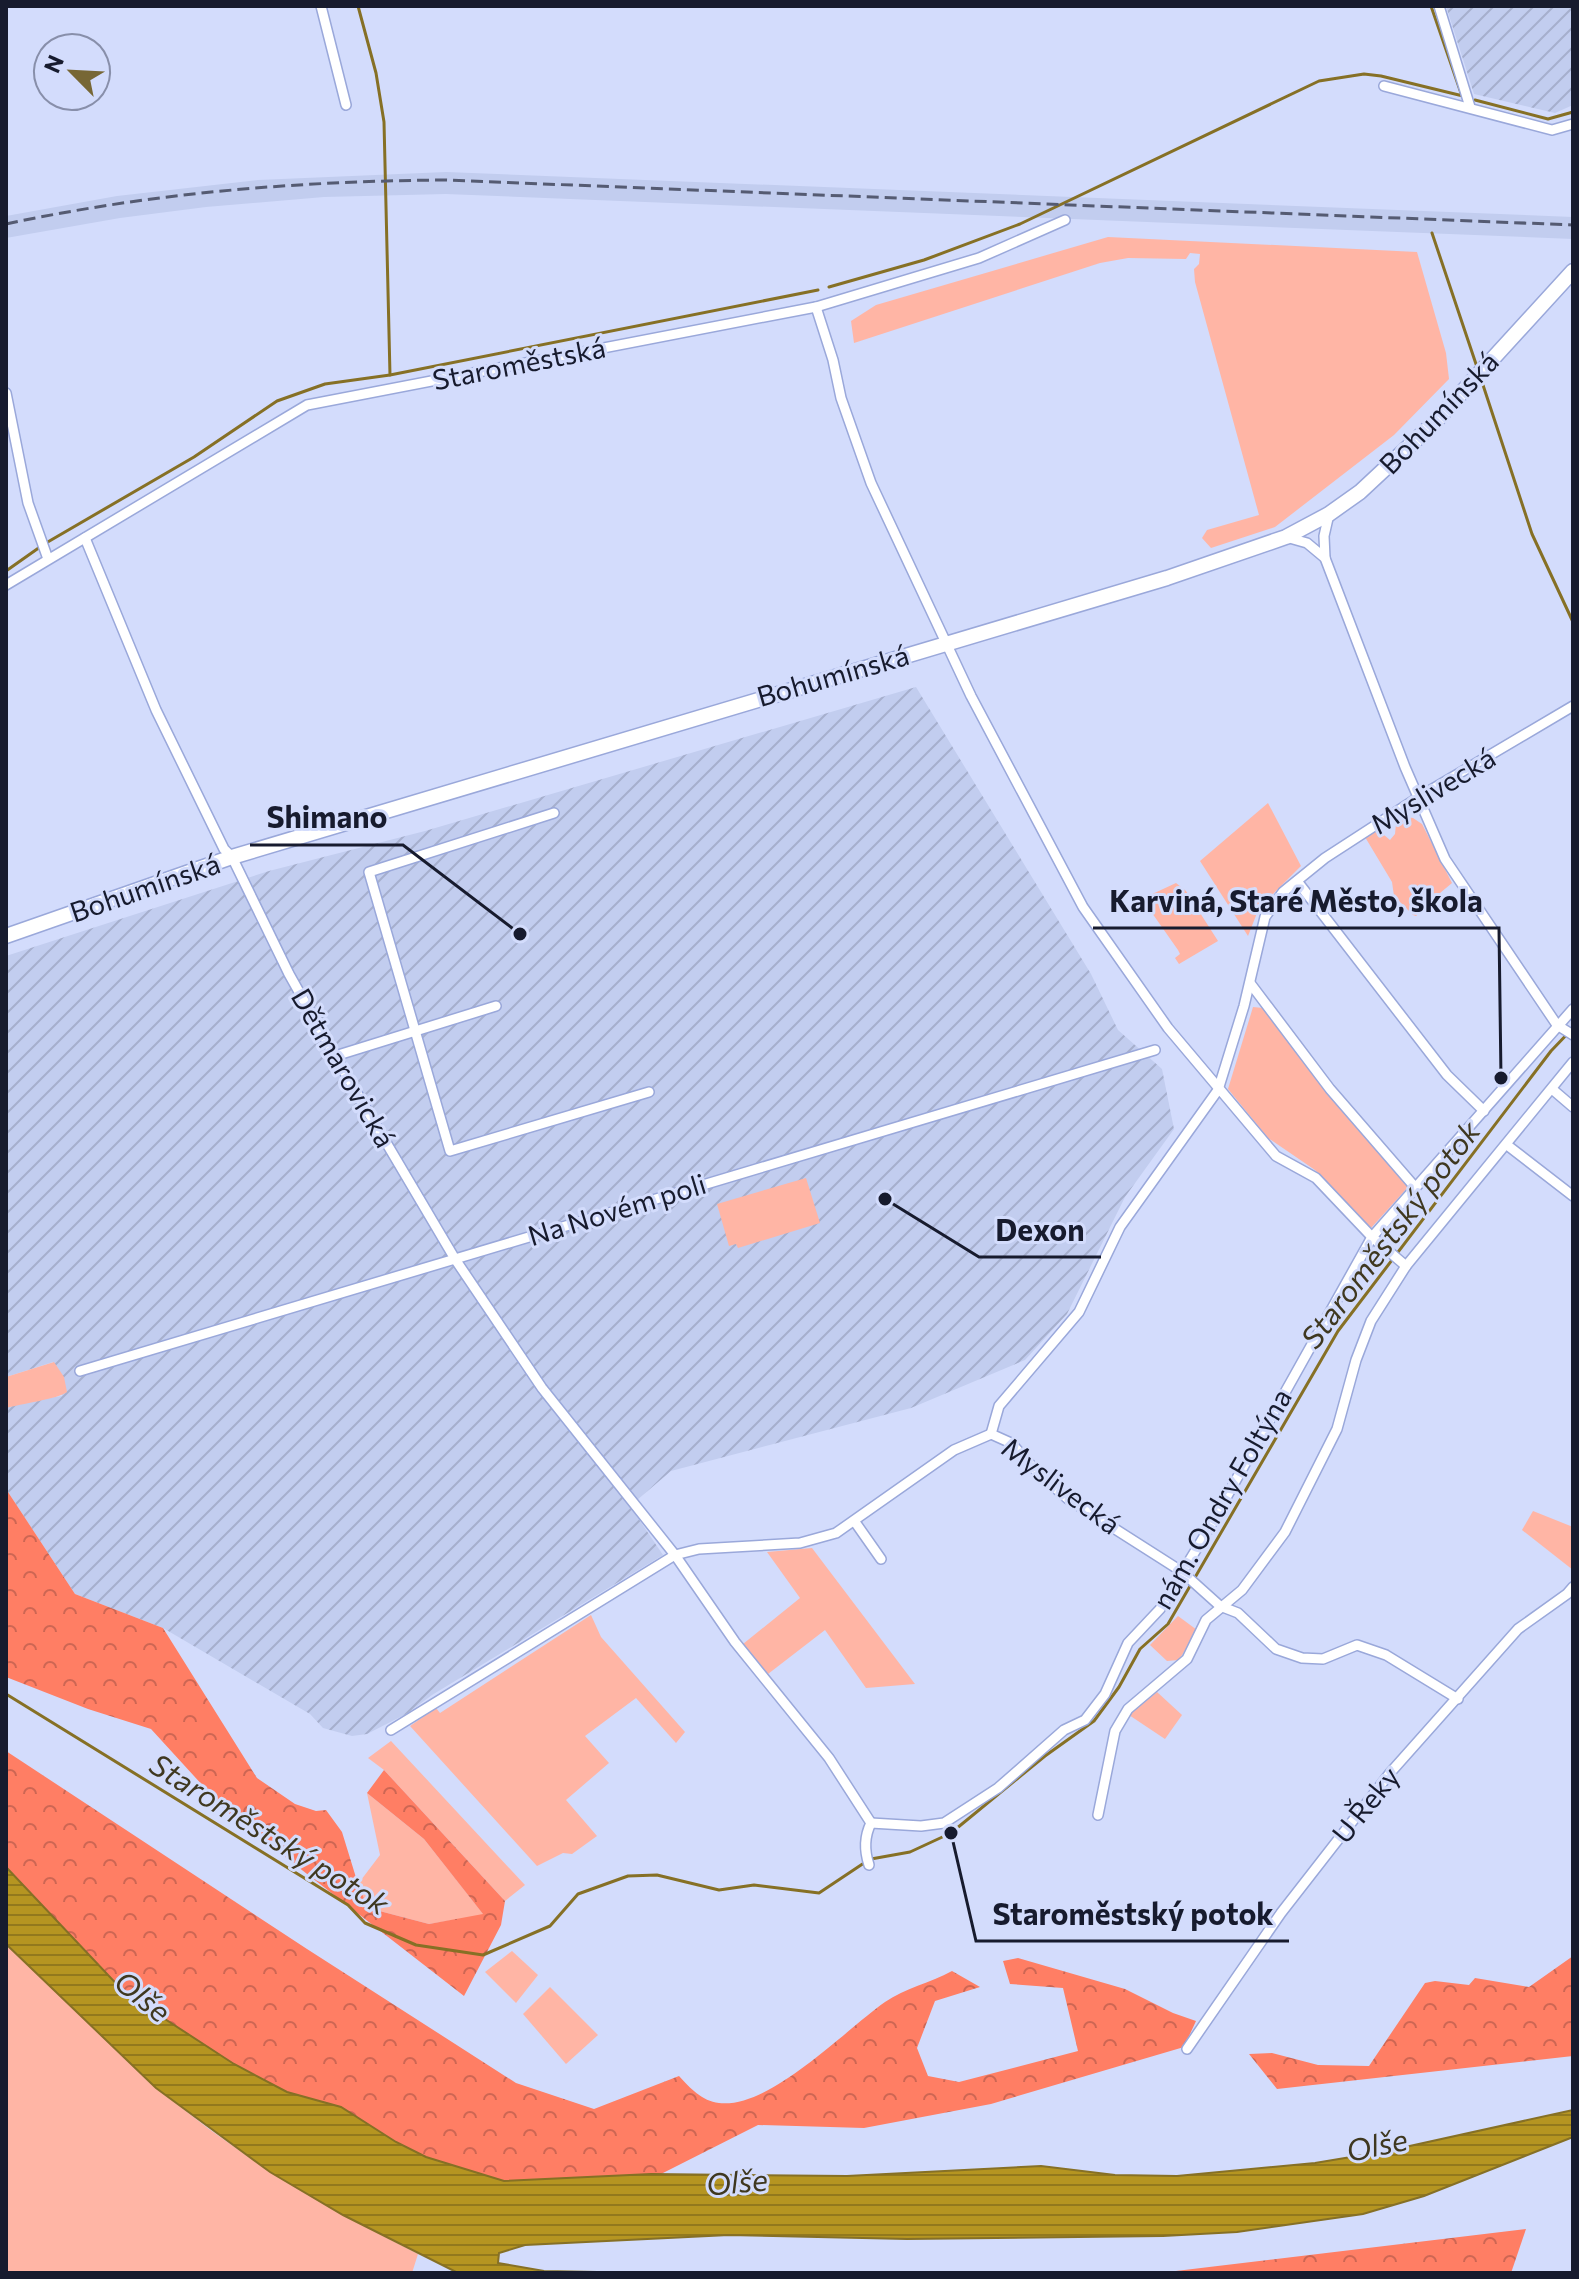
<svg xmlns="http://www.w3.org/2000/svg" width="1579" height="2279" font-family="Commissioner,sans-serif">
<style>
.built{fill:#c2cdef}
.industrial{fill:url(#industrial-furrows)}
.green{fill:#ffb5a5}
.forest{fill:url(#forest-crowns)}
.water{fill:url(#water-rules);stroke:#867025;stroke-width:2}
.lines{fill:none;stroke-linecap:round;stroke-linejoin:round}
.stream{stroke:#867025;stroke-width:3}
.minor-casing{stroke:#9aa8da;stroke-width:12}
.primary-casing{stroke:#9aa8da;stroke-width:17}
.minor{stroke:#fff;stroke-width:9}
.primary{stroke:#fff;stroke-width:14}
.rail{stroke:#555b72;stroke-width:3;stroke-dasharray:12 6;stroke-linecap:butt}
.labels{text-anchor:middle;stroke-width:6;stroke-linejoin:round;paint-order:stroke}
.street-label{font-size:28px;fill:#171b2e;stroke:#d3dcfc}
.water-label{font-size:30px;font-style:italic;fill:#3f3820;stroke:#d3dcfc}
.leader{fill:none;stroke:#171b2e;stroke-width:3}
.callout-dot{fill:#171b2e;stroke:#d3dcfc;stroke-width:3}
.callout-label{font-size:30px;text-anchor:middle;font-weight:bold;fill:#171b2e;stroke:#d3dcfc;stroke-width:6;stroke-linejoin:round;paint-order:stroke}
</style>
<defs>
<pattern id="industrial-furrows" width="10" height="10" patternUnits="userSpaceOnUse" patternTransform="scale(2)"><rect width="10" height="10" fill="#c2cdef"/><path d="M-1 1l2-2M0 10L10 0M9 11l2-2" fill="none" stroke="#a6afcd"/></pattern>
<pattern id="forest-crowns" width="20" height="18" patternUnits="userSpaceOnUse" patternTransform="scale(2)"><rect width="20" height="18" fill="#ff7e64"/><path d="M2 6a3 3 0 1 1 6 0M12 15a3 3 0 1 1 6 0" fill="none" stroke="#cd6653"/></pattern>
<pattern id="water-rules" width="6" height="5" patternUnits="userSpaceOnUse" patternTransform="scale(2)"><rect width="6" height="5" fill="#b59521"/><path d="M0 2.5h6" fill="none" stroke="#92791d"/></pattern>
</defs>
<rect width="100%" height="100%" fill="#d3dcfc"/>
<path class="built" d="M 446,172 L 1573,217 L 1573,239 L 446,194 L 324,197 L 206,207 L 120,218 L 6,238 L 6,216 L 117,196 L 258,180 Z"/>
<g class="industrial">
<path d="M 1446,6 L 1573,6 L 1573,105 L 1555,113 L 1474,94 Z"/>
<path d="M 916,687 L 1091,974 L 1118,1030 L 1162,1069 L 1174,1129 L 1125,1197 L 1067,1314 L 1025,1360 L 911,1408 L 671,1471 L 630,1506 L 663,1555 L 432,1695 L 408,1713 L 367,1734 L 352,1736 L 323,1728 L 310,1714 L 163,1628 L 75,1594 L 6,1489 L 6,1408 L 28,1401 L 62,1396 L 53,1362 L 6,1377 L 6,956 L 269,871 L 425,831 Z"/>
</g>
<g class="green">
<path d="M 1108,237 L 1417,252 L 1446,353 L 1449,379 L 1394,435 L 1275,527 L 1211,548 L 1202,538 L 1207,530 L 1259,515 L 1195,282 L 1194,269 L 1199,264 L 1200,254 L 1190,253 L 1186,259 L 1128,258 L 1100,263 L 854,343 L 851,321 L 876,305 Z"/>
<path d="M 1268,803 L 1301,866 L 1259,908 L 1248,936 L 1200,861 Z"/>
<path d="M 1405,817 L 1413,818 L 1422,824 L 1452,883 L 1440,893 L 1439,899 L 1430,903 L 1416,916 L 1413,915 L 1394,896 L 1392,882 L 1365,837 L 1378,830 L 1390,840 L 1395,834 L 1396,824 Z"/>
<path d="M 1176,883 L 1186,891 L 1218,941 L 1179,964 L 1175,958 L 1180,954 L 1178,950 L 1145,903 L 1148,896 Z"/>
<path d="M 1253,1007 L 1263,1008 L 1345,1114 L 1409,1186 L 1371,1228 L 1315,1170 L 1268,1138 L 1228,1089 Z"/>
<path d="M 806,1178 L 820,1223 L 738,1248 L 736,1244 L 729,1246 L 717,1204 Z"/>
<path d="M 54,1362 L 64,1377 L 67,1392 C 58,1399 20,1404 6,1408 L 6,1377 Z"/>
<path d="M 1533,1511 L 1573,1527 L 1573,1570 L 1522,1530 Z"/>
<path d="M 812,1548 L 915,1684 L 866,1688 L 825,1630 L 768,1674 L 743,1644 L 800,1598 L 767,1552 Z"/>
<path d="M 591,1615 L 601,1637 L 685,1732 L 676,1743 L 636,1698 L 585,1736 L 609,1763 L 566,1800 L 597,1836 L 572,1854 L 563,1853 L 537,1866 L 410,1726 L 436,1708 L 440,1713 Z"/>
<path d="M 1178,1616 L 1197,1630 L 1179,1660 L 1167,1661 L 1150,1645 Z"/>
<path d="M 1157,1692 L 1182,1715 L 1165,1739 L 1129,1715 Z"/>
<path d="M 391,1741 L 525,1885 L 505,1901 L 384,1770 L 368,1758 Z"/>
<path d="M 367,1793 L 424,1839 L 484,1915 L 429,1924 L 368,1908 L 358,1884 L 380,1855 Z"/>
<path d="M 6,1944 L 156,2088 L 209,2129 L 270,2172 L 343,2215 L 418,2254 L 412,2273 L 6,2273 Z"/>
<path d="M 512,1951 L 538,1975 L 516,2003 L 485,1972 Z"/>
<path d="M 550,1987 L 598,2035 L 566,2064 L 523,2014 Z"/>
</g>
<g class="forest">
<path d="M 6,1489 L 75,1594 L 163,1628 L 257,1778 L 295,1804 L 316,1811 L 326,1810 L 342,1832 L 358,1884 L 368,1908 L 429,1924 L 483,1914 L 424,1839 L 367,1793 L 384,1770 L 505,1901 L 501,1925 L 464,1996 L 226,1811 L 151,1729 L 88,1709 L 6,1677 Z"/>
<path d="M 6,1751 L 307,1949 L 516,2083 L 594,2109 L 679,2076 C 690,2088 702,2101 719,2103 C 770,2109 845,2030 885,2002 C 905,1988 930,1983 952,1971 L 980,1987 L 935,2001 L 917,2048 L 928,2076 L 959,2082 L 1078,2051 L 1063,1988 L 1010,1984 L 1003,1961 L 1018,1958 L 1125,1989 L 1173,2013 L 1196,2021 L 1184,2047 L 991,2104 L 864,2128 L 758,2125 L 661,2174 L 504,2181 L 426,2157 L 396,2142 L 341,2107 L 287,2092 L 234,2064 L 125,1993 L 6,1867 Z"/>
<path d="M 1573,1956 L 1573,2056 L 1277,2089 L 1249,2054 L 1272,2053 L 1318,2065 L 1369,2066 L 1425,1983 L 1435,1981 L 1469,1985 L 1475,1978 L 1529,1987 Z"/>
<path d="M 1526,2229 L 1511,2273 L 1159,2273 Z"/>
</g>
<path class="water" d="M 6,1867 L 125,1993 L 234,2064 L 287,2092 L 341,2107 L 396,2142 L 426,2157 L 504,2181 L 651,2174 L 847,2176 L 1041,2166 L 1115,2175 L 1177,2176 L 1315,2163 L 1387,2151 L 1573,2110 L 1573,2137 L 1424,2196 L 1363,2214 L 1237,2232 L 1163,2236 L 907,2239 L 729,2235 L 525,2245 L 499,2253 L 498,2263 L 544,2271 L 597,2272 L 458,2273 L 343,2215 L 270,2172 L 156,2088 L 6,1944 Z"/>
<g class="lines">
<g class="stream">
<path d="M 358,6 L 376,73 L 384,122 L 390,375"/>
<path d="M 1431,6 L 1462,96"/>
<path d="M 1475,100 L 1548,119 L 1573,112"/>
<path d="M 1432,233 L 1477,367"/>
<path d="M 829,287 L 924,260 L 1020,224 L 1319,81 L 1364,74 L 1381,76 L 1463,96"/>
<path d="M 1483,385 L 1532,534 L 1573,622"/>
<path d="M 46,543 L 194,457 L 277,401 L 325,384 L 390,375 L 818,290"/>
<path d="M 6,571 L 40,547"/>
<path d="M 6,1694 L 348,1905 L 365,1923 L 416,1945 L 483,1955 L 550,1926 L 578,1894 L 628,1876 L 657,1875 L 719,1890 L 754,1885 L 819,1893 L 864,1863"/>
<path d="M 871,1859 L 910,1852 L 951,1833 L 1045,1756 L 1094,1721 L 1119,1687 L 1140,1649 L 1168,1624 L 1338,1331 L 1551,1051 L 1573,1028"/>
</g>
<defs>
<g id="minor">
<path d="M 321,6 L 346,105"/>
<path d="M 1439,6 L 1470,107"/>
<path d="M 1384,86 L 1552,130 L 1573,124"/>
<path d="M 816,307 L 833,360 L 841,398 L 871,483 L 971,696 L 1083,907 L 1168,1028 L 1276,1156 L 1316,1178 L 1372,1237 L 1406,1266"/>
<path d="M 6,393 L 28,503 L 48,559"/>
<path d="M 1286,537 L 1307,543 L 1325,558 L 1405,767 L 1445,859 L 1557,1025 L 1573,1035"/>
<path d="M 85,538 L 156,710 L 224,849 L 232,857 L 289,974 L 335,1056 L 455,1259 L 542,1388 L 675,1555 L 735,1642 L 829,1758 L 871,1823"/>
<path d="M 1325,558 L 1324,536 L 1329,514"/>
<path d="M 6,585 L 307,405 L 816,307 L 979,258 L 1065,220"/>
<path d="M 554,813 L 369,872 L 450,1151 L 649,1092"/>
<path d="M 1297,881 L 1447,1075 L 1484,1111"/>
<path d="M 1250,983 L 1330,1089 L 1414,1186"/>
<path d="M 335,1056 L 496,1006"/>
<path d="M 1552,1089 L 1573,1107"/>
<path d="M 1507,1145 L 1573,1196"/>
<path d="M 80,1371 L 1155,1050"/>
<path d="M 991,1434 L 999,1406 L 1079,1312 L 1120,1227 L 1218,1090 L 1244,1006 L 1265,917 L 1283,892 L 1325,858 L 1419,797 L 1573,706"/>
<path d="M 855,1522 L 881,1559"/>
<path d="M 391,1730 L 675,1555 L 699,1549 L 800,1543 L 836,1533 L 954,1450 L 991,1434 L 1011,1443 L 1037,1472 L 1068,1499 L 1181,1571 L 1220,1606 L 1238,1613 L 1276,1649 L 1302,1658 L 1323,1659 L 1357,1645 L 1386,1655 L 1458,1699"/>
<path d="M 1098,1815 L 1115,1731 L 1128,1709 L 1187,1659 L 1206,1620 L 1242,1590 L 1285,1532 L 1337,1429 L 1356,1360 L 1371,1321 L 1406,1266 L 1573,1062"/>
<path d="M 871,1823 L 921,1826 L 944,1823 L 998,1788 L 1064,1730 L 1085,1720 L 1105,1694 L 1128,1643 L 1160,1609 L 1208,1530 L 1372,1237 L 1573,1009"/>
<path d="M 869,1865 C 864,1850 864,1837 871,1823"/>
<path d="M 1187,2049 L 1281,1913 L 1390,1773 L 1518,1629 L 1567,1594 L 1573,1587"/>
</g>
<path id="primary" d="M 6,936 L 232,857 L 1167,578 L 1286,537 L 1329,514 L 1360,492 L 1434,423 L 1573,271"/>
</defs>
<use href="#minor" class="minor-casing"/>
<use href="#primary" class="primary-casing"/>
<use href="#minor" class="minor"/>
<use href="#primary" class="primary"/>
<path class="rail" d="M 6,224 C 151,193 298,181 445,180 L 1573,225"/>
</g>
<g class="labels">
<g class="street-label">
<text transform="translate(519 364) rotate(-11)" y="10">Staroměstská</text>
<text transform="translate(1439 413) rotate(-46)" y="10">Bohumínská</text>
<text transform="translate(833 676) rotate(-16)" y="10">Bohumínská</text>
<text transform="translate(1433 791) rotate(-31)" y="10">Myslivecká</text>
<text transform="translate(145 888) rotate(-19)" y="10">Bohumínská</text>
<text transform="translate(343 1068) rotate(60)" y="10">Dětmarovická</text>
<text transform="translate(617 1210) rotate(-17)" y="10">Na Novém poli</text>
<text transform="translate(1061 1486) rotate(37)" y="10">Myslivecká</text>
<text transform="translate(1222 1499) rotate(-60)" y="10">nám. Ondry Foltýna</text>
<text transform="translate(1366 1805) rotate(-51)" y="10">U Řeky</text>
</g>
<g class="water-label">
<text transform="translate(1391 1235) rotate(-53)" y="10">Staroměstský potok</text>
<text transform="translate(269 1835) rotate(32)" y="10">Staroměstský potok</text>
<text transform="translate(142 1997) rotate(39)" y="10">Olše</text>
<text transform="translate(1377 2146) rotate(-12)" y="10">Olše</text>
<text transform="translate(737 2183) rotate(-5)" y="10">Olše</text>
</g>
</g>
<path class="leader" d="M520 934L403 845H250M1501 1078L1499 928H1093M885 1199L979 1257H1101M951 1833L976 1941H1289"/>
<g class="callout-dot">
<circle cx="520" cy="934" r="8"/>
<circle cx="1501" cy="1078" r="8"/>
<circle cx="885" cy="1199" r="8"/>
<circle cx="951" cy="1833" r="8"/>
</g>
<g class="callout-label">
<text x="327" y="828">Shimano</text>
<text x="1296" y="912">Karviná, Staré Město, škola</text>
<text x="1040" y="1241">Dexon</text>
<text x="1133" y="1925">Staroměstský potok</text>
</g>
<rect width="1579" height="2279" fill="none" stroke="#171b2e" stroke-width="16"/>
<g transform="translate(72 72) rotate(294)"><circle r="38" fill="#d3dcfc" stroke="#888faa" stroke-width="2"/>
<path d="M0-6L14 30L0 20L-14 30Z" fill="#776735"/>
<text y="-12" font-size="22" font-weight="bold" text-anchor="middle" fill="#171b2e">N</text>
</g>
</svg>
